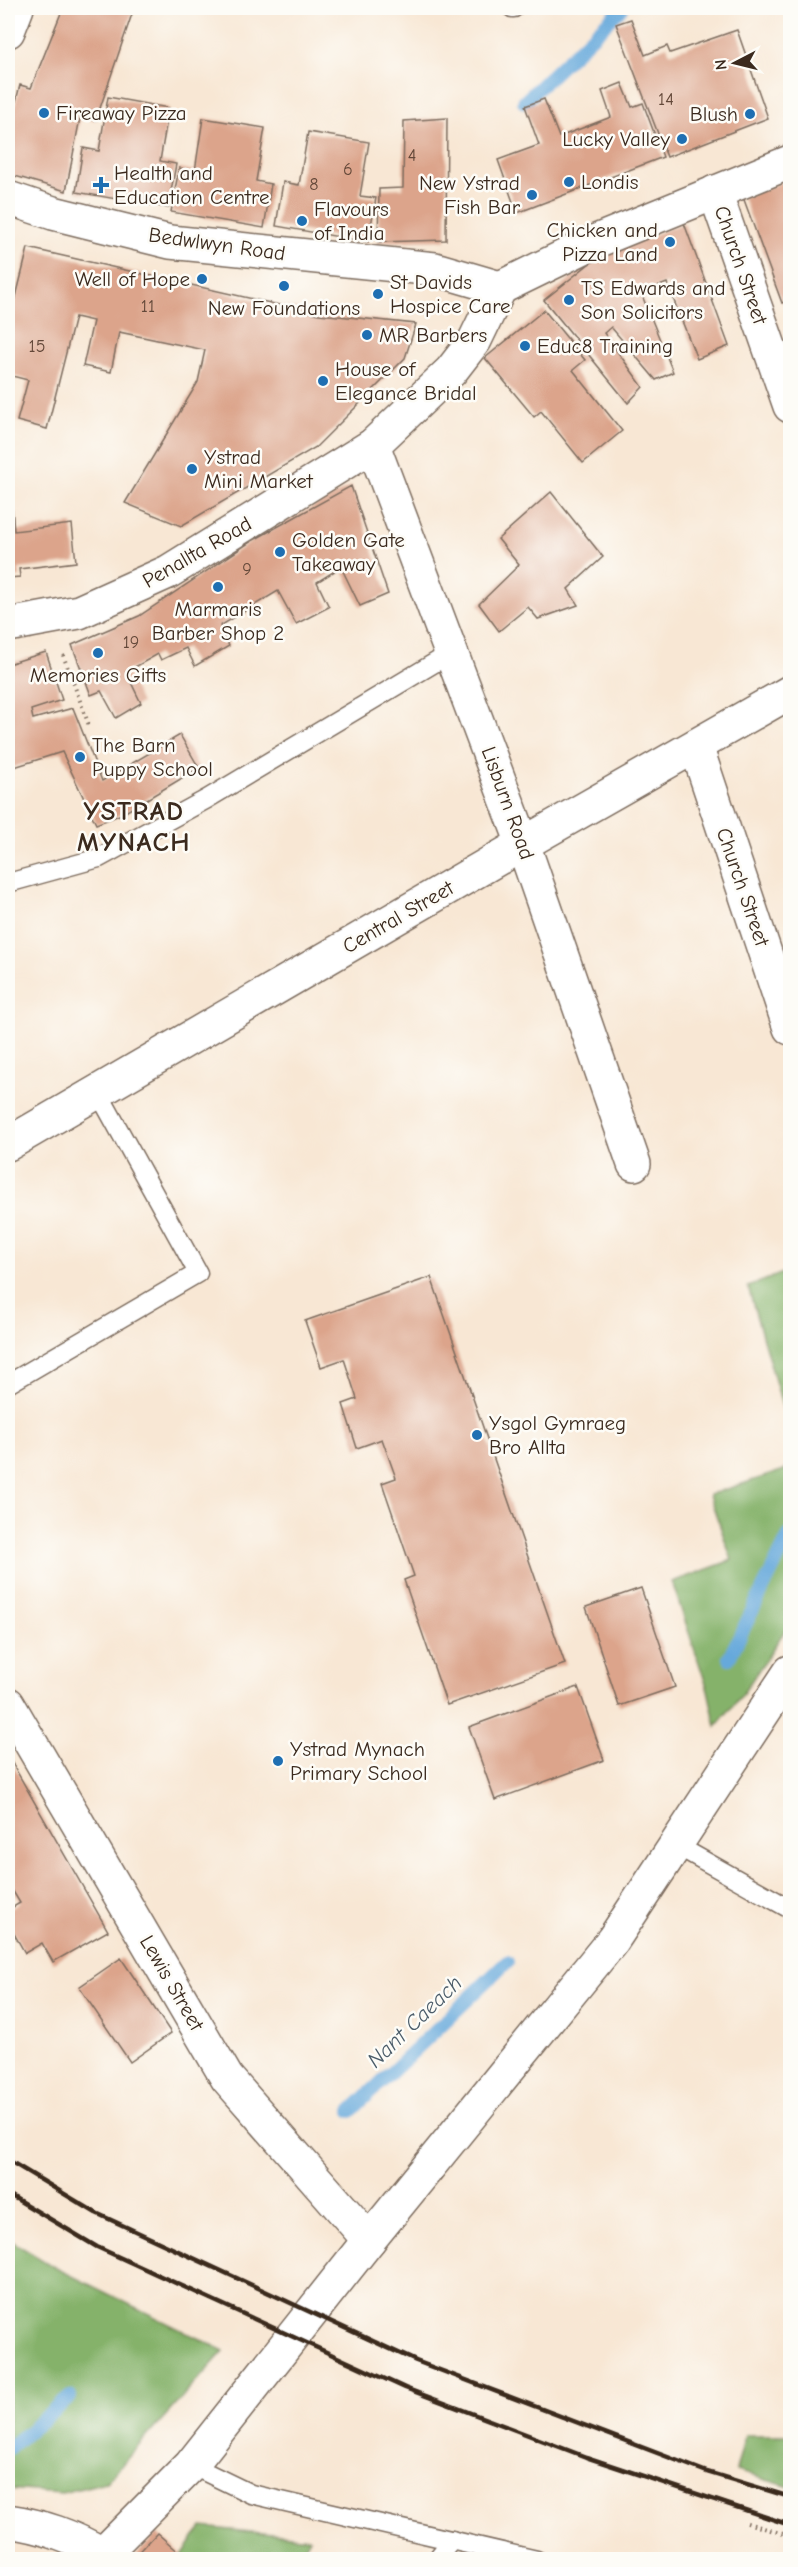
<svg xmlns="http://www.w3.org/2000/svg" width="798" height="2567" font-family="'Comic Neue',sans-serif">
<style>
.forest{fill:#85b26a;stroke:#606e44;stroke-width:1.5}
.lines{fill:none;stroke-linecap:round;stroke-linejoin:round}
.stream{stroke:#66a9db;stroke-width:14}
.building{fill:#dca48b}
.service-casing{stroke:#7d6c5e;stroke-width:21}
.minor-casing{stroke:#7d6c5e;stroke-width:36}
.tertiary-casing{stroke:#7d6c5e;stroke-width:36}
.primary-casing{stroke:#7d6c5e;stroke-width:36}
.path{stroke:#7d6c5e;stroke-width:4;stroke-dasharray:1.5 4.5;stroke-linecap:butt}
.service{stroke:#fff;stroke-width:18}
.minor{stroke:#fff;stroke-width:33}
.tertiary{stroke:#fff;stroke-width:33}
.primary{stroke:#fff;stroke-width:33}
.rail{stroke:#3b2a1e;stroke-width:4.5}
.poi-dot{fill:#1f6fb2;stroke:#fdfcf7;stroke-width:2}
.labels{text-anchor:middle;stroke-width:5;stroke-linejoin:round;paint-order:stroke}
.number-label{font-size:18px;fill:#634839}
.poi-label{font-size:21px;fill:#3b2a1e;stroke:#fdfcf7;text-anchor:start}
.street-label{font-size:21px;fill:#3b2a1e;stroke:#fdfcf7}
.water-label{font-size:22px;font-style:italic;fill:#4c5d6a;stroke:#fdfcf7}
.district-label{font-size:27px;font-weight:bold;letter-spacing:1.5px;fill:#3b2a1e;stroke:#fdfcf7}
</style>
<rect width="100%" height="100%" fill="#fdfcf7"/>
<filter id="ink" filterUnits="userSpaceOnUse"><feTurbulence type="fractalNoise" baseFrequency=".0167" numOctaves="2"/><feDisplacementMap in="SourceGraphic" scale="12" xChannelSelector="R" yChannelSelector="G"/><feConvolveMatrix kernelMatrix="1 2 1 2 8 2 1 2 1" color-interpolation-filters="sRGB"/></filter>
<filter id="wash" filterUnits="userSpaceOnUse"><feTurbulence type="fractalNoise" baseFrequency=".008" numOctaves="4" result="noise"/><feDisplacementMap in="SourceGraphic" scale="24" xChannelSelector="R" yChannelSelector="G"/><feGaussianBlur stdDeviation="1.35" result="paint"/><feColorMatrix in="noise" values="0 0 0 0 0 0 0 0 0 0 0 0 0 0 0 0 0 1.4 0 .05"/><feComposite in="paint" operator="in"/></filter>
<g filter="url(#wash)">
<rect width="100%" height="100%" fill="#f8e7d4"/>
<g class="forest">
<path d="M 790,1270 L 790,1433 L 748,1287 Z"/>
<path d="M 790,1468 L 790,1623 L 742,1695 L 716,1726 L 708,1690 L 672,1582 L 732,1560 L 709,1495 Z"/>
<path d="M 8,2239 L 54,2267 L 224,2351 L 106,2482 L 62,2493 L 8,2489 Z"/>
<path d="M 745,2435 L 790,2435 L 790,2487 L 736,2471 Z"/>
<path d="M 202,2527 L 310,2538 L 298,2559 L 188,2560 L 182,2555 Z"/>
</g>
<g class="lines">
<g class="stream">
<path d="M 524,102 L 622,8"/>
<path d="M 729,1658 L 790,1534"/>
<path d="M 351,2111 L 507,1962"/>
<path d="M 8,2449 L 70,2397"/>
</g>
</g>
<g id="blocks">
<g class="building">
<path d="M 63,8 L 134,8 L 96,120 L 80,118 L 66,191 L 8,174 L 8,133 L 20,85 L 31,88 Z"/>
<path d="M 631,19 L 645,55 L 667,46 L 670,53 L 737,30 L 768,118 L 667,157 L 616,24 Z"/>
<path d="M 622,83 L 632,107 L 643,103 L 663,157 L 517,213 L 498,160 L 539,145 L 525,106 L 544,99 L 559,137 L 611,117 L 602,91 Z"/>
<path d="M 108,97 L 169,108 L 160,161 L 176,164 L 168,208 L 76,192 L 83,148 L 99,151 Z"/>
<path d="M 203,118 L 265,128 L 256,181 L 271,184 L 264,228 L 171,212 L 179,168 L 195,171 Z"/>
<path d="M 447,118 L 446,240 L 378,242 L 379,189 L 403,188 L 404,121 Z"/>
<path d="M 308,132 L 369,142 L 360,196 L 376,198 L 368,242 L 276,226 L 283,182 L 299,185 Z"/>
<path d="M 790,179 L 790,300 L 782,303 L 743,197 Z"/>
<path d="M 684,223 L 729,346 L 697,359 L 667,283 L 641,293 L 673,372 L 656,380 L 611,327 L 604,333 L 643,387 L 628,403 L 544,300 L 599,256 Z"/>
<path d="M 8,246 L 15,249 L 8,270 Z"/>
<path d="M 28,248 L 319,314 L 416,324 L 405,358 L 316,447 L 181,526 L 125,503 L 198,382 L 205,350 L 119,332 L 111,372 L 83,366 L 93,321 L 75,317 L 47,429 L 17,421 L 28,380 L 8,375 L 8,299 L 15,301 Z"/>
<path d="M 544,310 L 585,360 L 573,370 L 622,431 L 583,463 L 541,411 L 534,417 L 485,358 Z"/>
<path d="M 351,486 L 388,594 L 360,606 L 341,567 L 317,582 L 329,607 L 296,624 L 278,591 L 220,626 L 229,646 L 195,666 L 186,648 L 161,660 L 158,654 L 126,672 L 141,703 L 116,718 L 101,691 L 91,695 L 72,645 L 139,616 L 252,541 Z"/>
<path d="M 551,492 L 603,557 L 568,589 L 578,605 L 538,619 L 528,607 L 499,631 L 479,604 L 519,565 L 498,539 Z"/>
<path d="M 12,505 L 14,531 L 72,524 L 76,562 L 19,569 L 20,577 L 8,578 L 8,506 Z"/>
<path d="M 46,652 L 62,700 L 31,710 L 33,719 L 73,708 L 102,781 L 180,735 L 199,768 L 122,814 L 96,824 L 62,752 L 8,769 L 8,664 Z"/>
<path d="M 431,1277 L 565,1664 L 447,1705 L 404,1580 L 414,1576 L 382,1483 L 396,1478 L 382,1439 L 357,1448 L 343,1404 L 357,1399 L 344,1359 L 321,1367 L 305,1321 Z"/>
<path d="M 641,1588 L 675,1687 L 619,1706 L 586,1607 Z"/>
<path d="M 578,1687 L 604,1760 L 495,1800 L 469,1727 Z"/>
<path d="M 8,1756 L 108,1931 L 53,1962 L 42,1943 L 25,1953 L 8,1923 L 8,1910 L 20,1903 L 8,1883 Z"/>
<path d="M 121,1958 L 171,2033 L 130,2062 L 79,1987 Z"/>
<path d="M 157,2533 L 182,2555 L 188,2559 L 133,2559 Z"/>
</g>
</g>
</g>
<g filter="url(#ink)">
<use href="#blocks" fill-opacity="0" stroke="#7d6c5e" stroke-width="1.5"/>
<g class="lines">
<defs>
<g id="service">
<path d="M 512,8 L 514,8"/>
<path d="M 8,883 L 99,858 L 207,799 L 451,653"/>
<path d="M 8,1384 L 198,1273 L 98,1092"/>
<path d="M 676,1845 L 790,1909"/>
<path d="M 191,2465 L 251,2494 L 537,2560"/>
<path d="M 436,2560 L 452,2540"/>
</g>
<g id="minor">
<path d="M 8,31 L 17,8"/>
<path d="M 715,192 L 790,406"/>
<path d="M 373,445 L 523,844 L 634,1164"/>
<path d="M 696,746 L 790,1028"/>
<path d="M 8,1144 L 523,844 L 790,692"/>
<path d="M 8,1704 L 227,2078 L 369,2240"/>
<path d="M 8,2521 C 43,2526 71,2536 102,2554"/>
</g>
<g id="tertiary">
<path d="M 8,198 L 53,213 L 170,242 L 435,269 L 500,288"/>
<path d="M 500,288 L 594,242 L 790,162"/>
<path d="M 8,625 L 79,612 L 168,572 L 373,445 L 451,371 L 475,340 L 500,288"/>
</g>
<path id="primary" d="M 97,2560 L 191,2465 L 369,2240 L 613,1940 L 790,1672"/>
</defs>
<use href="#service" class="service-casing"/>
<use href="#minor" class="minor-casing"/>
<use href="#tertiary" class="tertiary-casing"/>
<use href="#primary" class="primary-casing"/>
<g class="path">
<path d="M 63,655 L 90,728"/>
<path d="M 747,2523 L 790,2536"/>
</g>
<use href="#service" class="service"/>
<use href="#minor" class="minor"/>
<use href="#tertiary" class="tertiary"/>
<use href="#primary" class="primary"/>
<g class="rail">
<path d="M 8,2160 L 96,2213 L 416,2361 L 707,2472 L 790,2497"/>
<path d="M 8,2194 L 97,2247 L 405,2388 L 586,2457 L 790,2525"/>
</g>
</g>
</g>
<g class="poi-dot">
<circle cx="44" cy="113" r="6"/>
<circle cx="750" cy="114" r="6"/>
<circle cx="682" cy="139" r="6"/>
<circle cx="569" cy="182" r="6"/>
<path d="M98 176h6v6h6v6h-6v6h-6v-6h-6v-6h6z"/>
<circle cx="532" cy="195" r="6"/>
<circle cx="302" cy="221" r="6"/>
<circle cx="670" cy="242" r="6"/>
<circle cx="202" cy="279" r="6"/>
<circle cx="284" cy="286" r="6"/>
<circle cx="378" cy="294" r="6"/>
<circle cx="569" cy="300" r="6"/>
<circle cx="367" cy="335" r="6"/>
<circle cx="525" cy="346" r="6"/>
<circle cx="323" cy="381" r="6"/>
<circle cx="192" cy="469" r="6"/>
<circle cx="280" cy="552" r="6"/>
<circle cx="218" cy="587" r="6"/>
<circle cx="98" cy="653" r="6"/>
<circle cx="80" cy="757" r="6"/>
<circle cx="477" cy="1435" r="6"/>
<circle cx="278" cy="1761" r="6"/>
</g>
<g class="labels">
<g class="number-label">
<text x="666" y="105">14</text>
<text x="412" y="161">4</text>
<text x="348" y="175">6</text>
<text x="314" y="190">8</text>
<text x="148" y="312">11</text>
<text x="37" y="352">15</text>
<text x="247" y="575">9</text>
<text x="131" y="648">19</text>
</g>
<g class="poi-label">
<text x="56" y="120">Fireaway Pizza</text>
<text x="738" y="121" text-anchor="end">Blush</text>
<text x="670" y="146" text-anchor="end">Lucky Valley</text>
<text x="114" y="180">Health and<tspan x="114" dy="24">Education Centre</tspan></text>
<text x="581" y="189">Londis</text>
<text x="520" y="190" text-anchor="end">New Ystrad<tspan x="520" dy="24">Fish Bar</tspan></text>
<text x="314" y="216">Flavours<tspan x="314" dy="24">of India</tspan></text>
<text x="658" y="237" text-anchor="end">Chicken and<tspan x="658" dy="24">Pizza Land</tspan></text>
<text x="190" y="286" text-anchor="end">Well of Hope</text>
<text x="390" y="289">St Davids<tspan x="390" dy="24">Hospice Care</tspan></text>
<text x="581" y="295">TS Edwards and<tspan x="581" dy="24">Son Solicitors</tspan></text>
<text x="284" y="315" text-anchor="middle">New Foundations</text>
<text x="379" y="342">MR Barbers</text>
<text x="537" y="353">Educ8 Training</text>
<text x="335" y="376">House of<tspan x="335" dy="24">Elegance Bridal</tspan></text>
<text x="204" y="464">Ystrad<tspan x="204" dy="24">Mini Market</tspan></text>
<text x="292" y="547">Golden Gate<tspan x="292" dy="24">Takeaway</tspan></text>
<text x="218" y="616" text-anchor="middle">Marmaris<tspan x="218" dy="24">Barber Shop 2</tspan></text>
<text x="98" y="682" text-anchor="middle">Memories Gifts</text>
<text x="92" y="752">The Barn<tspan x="92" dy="24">Puppy School</tspan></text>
<text x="489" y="1430">Ysgol Gymraeg<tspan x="489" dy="24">Bro Allta</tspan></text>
<text x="290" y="1756">Ystrad Mynach<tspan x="290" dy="24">Primary School</tspan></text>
</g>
<g class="street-label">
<text transform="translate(217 244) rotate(8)" y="7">Bedwlwyn Road</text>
<text transform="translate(741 265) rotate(71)" y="7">Church Street</text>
<text transform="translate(197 552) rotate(-30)" y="7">Penallta Road</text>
<text transform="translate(508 803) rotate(70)" y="7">Lisburn Road</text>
<text transform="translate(743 887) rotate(71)" y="7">Church Street</text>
<text transform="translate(398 917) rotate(-30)" y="7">Central Street</text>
<text transform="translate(172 1983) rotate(60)" y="7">Lewis Street</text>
</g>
<g class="water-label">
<text transform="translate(414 2021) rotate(-44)" y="8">Nant Caeach</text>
</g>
<g class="district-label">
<text x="134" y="820">YSTRAD<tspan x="134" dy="31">MYNACH</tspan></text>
</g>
</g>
<rect width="798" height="2567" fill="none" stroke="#fdfcf7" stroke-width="30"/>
<g transform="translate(735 63) rotate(263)" stroke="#fdfcf7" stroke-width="4.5" paint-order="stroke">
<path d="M0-4.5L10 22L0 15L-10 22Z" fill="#3b2a1e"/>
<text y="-9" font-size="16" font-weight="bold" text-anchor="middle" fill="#3b2a1e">N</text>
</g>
</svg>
